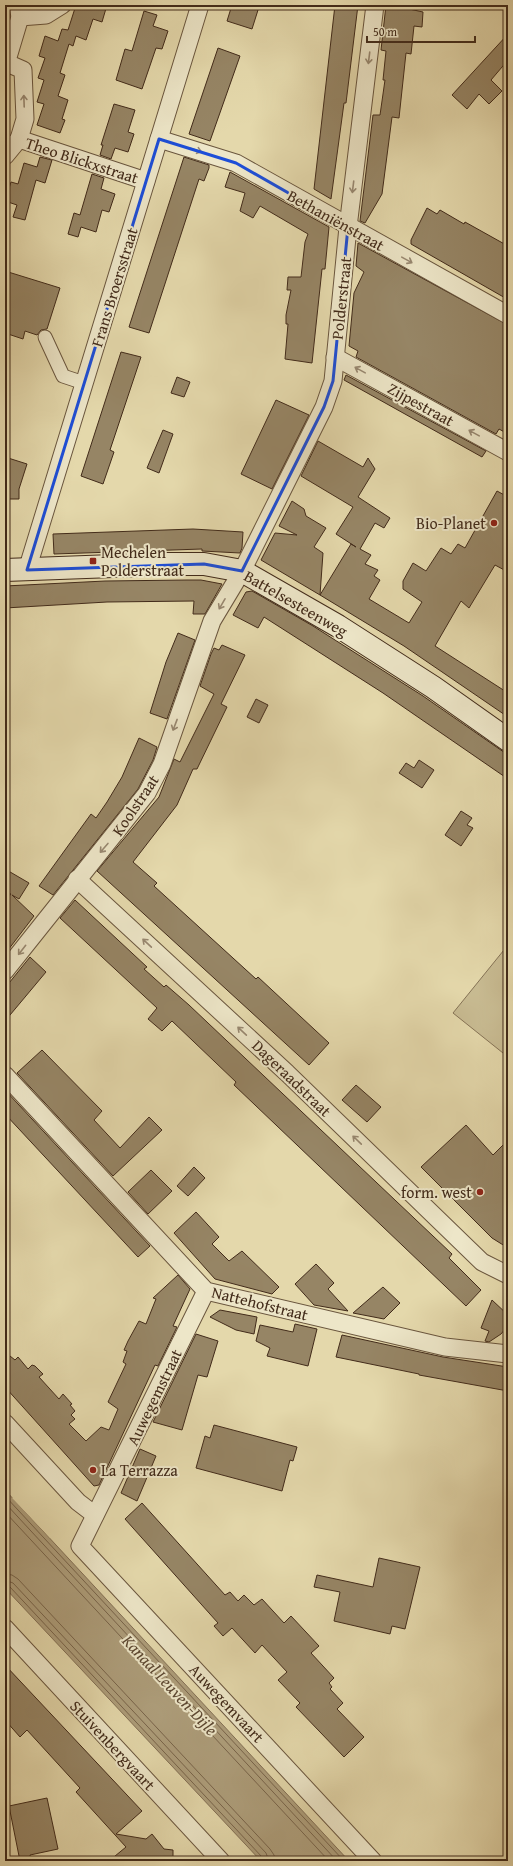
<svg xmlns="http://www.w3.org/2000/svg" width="513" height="1866" font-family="'Gentium Book Plus',serif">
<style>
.green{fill:#c8bb92;stroke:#857356}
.water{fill:#ad9d7a;stroke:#826f54}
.pier{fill:#e4d8ab}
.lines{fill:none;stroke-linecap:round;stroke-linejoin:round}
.shore{stroke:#78644a;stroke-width:1}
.building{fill:#968565;stroke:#422b1a}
.pedestrian-casing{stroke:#6a563e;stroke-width:15}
.minor-casing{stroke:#6a563e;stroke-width:19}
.secondary-casing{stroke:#422b1a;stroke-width:24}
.pedestrian{stroke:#ede6c8;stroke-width:13}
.minor{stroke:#ede6c8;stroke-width:17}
.secondary{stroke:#ede6c8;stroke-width:22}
.oneway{stroke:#988871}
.marked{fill:none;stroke:#1d4ed8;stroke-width:3;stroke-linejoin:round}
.poi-dot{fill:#8f2418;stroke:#ede6c8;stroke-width:1.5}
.labels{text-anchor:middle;stroke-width:4;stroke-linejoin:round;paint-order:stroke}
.street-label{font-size:16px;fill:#422b1a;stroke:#ede6c8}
.poi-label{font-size:16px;fill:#422b1a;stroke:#ede6c8;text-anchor:end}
.water-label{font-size:17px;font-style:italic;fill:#5d4832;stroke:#ede6c8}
</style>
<rect width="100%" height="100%" fill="#e4d8ab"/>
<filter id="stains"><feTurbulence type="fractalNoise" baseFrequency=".005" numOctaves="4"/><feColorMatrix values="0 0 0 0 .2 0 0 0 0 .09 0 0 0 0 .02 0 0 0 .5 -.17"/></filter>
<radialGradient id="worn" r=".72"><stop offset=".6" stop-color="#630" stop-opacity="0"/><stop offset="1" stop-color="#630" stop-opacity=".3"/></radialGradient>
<path class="green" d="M 508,945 L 508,1057 L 453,1013 Z"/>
<path class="water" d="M 5,1490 L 349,1861 L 261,1861 L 5,1588 Z"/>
<path class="pier" d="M 14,1497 L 51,1537 L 50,1538 L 12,1498 Z"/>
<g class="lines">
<g class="shore">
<path d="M 5,1496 L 344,1861"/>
<path d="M 5,1503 L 337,1861"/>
<path d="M 5,1512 L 329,1861"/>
<path d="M 5,1574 L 12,1575 L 18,1579 L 270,1849 L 274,1855 L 275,1861"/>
<path d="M 5,1580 L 13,1583 L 266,1853 L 269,1861"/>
<path d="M 5,1585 L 10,1587 L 262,1857 L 264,1861"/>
</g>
</g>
<g class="building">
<path d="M 76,5 L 107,5 L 102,22 L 93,19 L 86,40 L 76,36 L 73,46 L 69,44 L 60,73 L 65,75 L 58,96 L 68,100 L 62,119 L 65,120 L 60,133 L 37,125 L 44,104 L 37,102 L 44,80 L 38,78 L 45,58 L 39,56 L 45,36 L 58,41 L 62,29 L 68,30 Z"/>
<path d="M 232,5 L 243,5 L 258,10 L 252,29 L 227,21 Z"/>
<path d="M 335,5 L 358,5 L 346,103 L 344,103 L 331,199 L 314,189 Z"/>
<path d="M 386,5 L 401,5 L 400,7 L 423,12 L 422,27 L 414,26 L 411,54 L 406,53 L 399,118 L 392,117 L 382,194 L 365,223 L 360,221 L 373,115 L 380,115 L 385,80 L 383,80 L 386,51 L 381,50 Z"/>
<path d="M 144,11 L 157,15 L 153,26 L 168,31 L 162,49 L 156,48 L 142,89 L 116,80 L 125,49 L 132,51 Z"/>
<path d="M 508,34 L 508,60 L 491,80 L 502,91 L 489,104 L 479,94 L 467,109 L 452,95 Z"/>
<path d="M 218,48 L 240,56 L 210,141 L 189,134 Z"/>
<path d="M 114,104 L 135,110 L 128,132 L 134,134 L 128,152 L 115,148 L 111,159 L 100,155 L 103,145 L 101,145 Z"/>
<path d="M 40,157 L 52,160 L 45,183 L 36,180 L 25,220 L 13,217 L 17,205 L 5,201 L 11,182 L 18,184 L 24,163 L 37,167 Z"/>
<path d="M 184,157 L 209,165 L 209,168 L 204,181 L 199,179 L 149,333 L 129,327 Z"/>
<path d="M 230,172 L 329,227 L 325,269 L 322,269 L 312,363 L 285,359 L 288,324 L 286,324 L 286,315 L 291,290 L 287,290 L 288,277 L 301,277 L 305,242 L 308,234 L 260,206 L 253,218 L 240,211 L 245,193 L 225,187 Z"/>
<path d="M 92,174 L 104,178 L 101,189 L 115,194 L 109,212 L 102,210 L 96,232 L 81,227 L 78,237 L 68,234 L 74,213 L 80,215 Z"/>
<path d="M 427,208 L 437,214 L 440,210 L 464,224 L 465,222 L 508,246 L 508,304 L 506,302 L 507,299 L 411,244 L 411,240 Z"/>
<path d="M 358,243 L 508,325 L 508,434 L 499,429 L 496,434 L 356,357 L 358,351 L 349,346 L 354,293 L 364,272 L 356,266 Z"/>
<path d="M 5,271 L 60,288 L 47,329 L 41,330 L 37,335 L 25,331 L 23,339 L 5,333 Z"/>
<path d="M 121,352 L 141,357 L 110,450 L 114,452 L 103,484 L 81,476 Z"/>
<path d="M 346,375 L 486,451 L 482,457 L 344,380 Z"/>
<path d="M 177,377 L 190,382 L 184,397 L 171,393 Z"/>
<path d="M 276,400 L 309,415 L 272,489 L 241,474 Z"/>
<path d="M 163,430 L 173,434 L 159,473 L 147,468 Z"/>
<path d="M 318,441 L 363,467 L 368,458 L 375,469 L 358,497 L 390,518 L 384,528 L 375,523 L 360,549 L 371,555 L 365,564 L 378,570 L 374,576 L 380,580 L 369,599 L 409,623 L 422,602 L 403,589 L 403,581 L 413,563 L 426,571 L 441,548 L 451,554 L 458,544 L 465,548 L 497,491 L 508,497 L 508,572 L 495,565 L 469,608 L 461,601 L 435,646 L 508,693 L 508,717 L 404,646 L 320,595 L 351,544 L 356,547 L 336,534 L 353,507 L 301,476 Z"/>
<path d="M 5,457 L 27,464 L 19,489 L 19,499 L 7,499 Z"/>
<path d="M 292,501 L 304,509 L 306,516 L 326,528 L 314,547 L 323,553 L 320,595 L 261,560 L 275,533 L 297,535 L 279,526 Z"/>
<path d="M 193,529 L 243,532 L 242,548 L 240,553 L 202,551 L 202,549 L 54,554 L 53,534 Z"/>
<path d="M 187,580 L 201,580 L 222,584 L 205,614 L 193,614 L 194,601 L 107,602 L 5,608 L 5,586 L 105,581 Z"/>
<path d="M 252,591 L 313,626 L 423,696 L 508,755 L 508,779 L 383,693 L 264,617 L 258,628 L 233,615 L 246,592 Z"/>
<path d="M 178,633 L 195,640 L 167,719 L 150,713 L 166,662 Z"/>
<path d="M 222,645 L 245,655 L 221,704 L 227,707 L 197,769 L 193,769 L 177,805 L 133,862 L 157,883 L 154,886 L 256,979 L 258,977 L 329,1043 L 309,1065 L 97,871 L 159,797 L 174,759 L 180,762 L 214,694 L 200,686 L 211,654 L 214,648 L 219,650 Z"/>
<path d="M 256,699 L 268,705 L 259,723 L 247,717 Z"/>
<path d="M 139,738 L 157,747 L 153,760 L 138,789 L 53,895 L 39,886 L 91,814 L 96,818 L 107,802 L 122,777 Z"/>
<path d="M 419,760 L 434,770 L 422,788 L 399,773 L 406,763 L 414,768 Z"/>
<path d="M 461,811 L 472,818 L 467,825 L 473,828 L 461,846 L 445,835 Z"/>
<path d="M 5,869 L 29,883 L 19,899 L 12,895 L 34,916 L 5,954 L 5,901 L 11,894 L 5,891 Z"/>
<path d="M 75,900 L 147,967 L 144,969 L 164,987 L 166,985 L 189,1005 L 452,1254 L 449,1258 L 481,1290 L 466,1306 L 234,1085 L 236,1082 L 172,1021 L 162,1031 L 148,1019 L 157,1008 L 60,918 Z"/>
<path d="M 30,957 L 46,972 L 5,1021 L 5,988 Z"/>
<path d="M 42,1050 L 102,1111 L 94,1120 L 120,1148 L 149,1117 L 162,1130 L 113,1176 L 17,1073 Z"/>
<path d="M 356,1085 L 381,1107 L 367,1122 L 342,1100 Z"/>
<path d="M 5,1090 L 150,1246 L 138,1257 L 5,1114 Z"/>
<path d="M 466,1125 L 493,1155 L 508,1140 L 508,1248 L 492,1238 L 421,1167 Z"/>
<path d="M 194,1167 L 205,1178 L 188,1196 L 177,1186 Z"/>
<path d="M 151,1170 L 172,1191 L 148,1214 L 128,1192 Z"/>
<path d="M 196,1212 L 219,1237 L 212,1244 L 229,1261 L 242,1251 L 279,1287 L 272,1294 L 215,1279 L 174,1233 Z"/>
<path d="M 316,1264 L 334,1283 L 328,1289 L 348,1311 L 314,1305 L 295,1284 Z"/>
<path d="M 178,1275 L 190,1289 L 173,1326 L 177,1327 L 158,1366 L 155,1365 L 99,1485 L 94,1486 L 5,1387 L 5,1352 L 15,1360 L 18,1357 L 28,1369 L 32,1365 L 35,1366 L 43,1374 L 39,1377 L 59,1399 L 63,1394 L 72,1404 L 70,1405 L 75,1411 L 71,1415 L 75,1419 L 69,1424 L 86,1441 L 101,1427 L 109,1430 L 118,1409 L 108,1402 L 126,1364 L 123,1362 L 127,1351 L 124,1350 L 128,1341 L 139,1321 L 146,1324 L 156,1299 L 153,1298 Z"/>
<path d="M 383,1287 L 400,1303 L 384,1319 L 353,1313 Z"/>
<path d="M 492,1300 L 508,1315 L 508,1322 L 506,1328 L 501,1334 L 489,1342 L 485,1341 L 489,1331 L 481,1328 Z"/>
<path d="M 220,1310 L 257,1317 L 254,1334 L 236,1330 L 210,1317 Z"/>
<path d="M 295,1324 L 317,1329 L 308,1366 L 267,1356 L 270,1348 L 256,1341 L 260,1325 L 293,1332 Z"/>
<path d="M 196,1334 L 218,1341 L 207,1377 L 198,1375 L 182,1430 L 153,1422 Z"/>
<path d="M 342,1335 L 443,1357 L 508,1367 L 508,1391 L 419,1375 L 419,1374 L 336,1357 Z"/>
<path d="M 214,1425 L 297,1447 L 293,1461 L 290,1460 L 282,1491 L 196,1468 L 205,1436 L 210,1438 Z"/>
<path d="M 140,1449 L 156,1456 L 137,1501 L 121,1493 Z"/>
<path d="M 142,1503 L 225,1595 L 230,1592 L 238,1601 L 244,1595 L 254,1605 L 262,1599 L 284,1623 L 291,1616 L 319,1646 L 311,1653 L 334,1678 L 329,1683 L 332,1687 L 330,1689 L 343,1703 L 337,1709 L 364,1737 L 344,1757 L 296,1707 L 300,1703 L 278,1680 L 287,1672 L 262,1645 L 255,1653 L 232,1628 L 223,1636 L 214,1626 L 218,1623 L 125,1519 Z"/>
<path d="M 379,1558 L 420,1567 L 405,1629 L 392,1626 L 390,1634 L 334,1621 L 340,1592 L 314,1587 L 317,1575 L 373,1587 Z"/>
<path d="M 5,1665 L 142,1811 L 116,1834 L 146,1839 L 152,1834 L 164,1849 L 173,1850 L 173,1861 L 109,1861 L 126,1847 L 76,1792 L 80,1788 L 27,1730 L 20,1737 L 5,1720 Z"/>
<path d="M 47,1798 L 58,1849 L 30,1855 L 31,1861 L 20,1861 L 9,1806 Z"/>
</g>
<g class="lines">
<defs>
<path id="pedestrian" d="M 45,337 L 63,376 L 84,383"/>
<g id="minor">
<path d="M 20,17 L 46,15 L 62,5"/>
<path d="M 5,67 L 20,17 L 18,5"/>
<path d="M 19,139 L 146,181"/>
<path d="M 159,139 L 236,163 L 508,315"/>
<path d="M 5,156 L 19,139 L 25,119 L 23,70 L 7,63"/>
<path d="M 335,357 L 508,452"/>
<path d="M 27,570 L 200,5"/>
<path d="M 77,879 L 287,1073 L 482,1262 L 508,1275"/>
<path d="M 5,971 L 147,793 L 162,764 L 212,621 L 242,571 L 324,407 L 333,381 L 348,227 L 375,5"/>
<path d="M 5,1075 L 206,1291 L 445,1347 L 508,1354"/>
<path d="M 206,1291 L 80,1546 L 373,1861"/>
<path d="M 5,1423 L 78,1502 L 95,1515"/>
<path d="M 5,1628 L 221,1861"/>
</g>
<path id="secondary" d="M 5,570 L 167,564 L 204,564 L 242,571 L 338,626 L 433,687 L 508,740"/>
</defs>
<use href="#pedestrian" class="pedestrian-casing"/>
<use href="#minor" class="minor-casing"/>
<use href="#secondary" class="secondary-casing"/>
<use href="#pedestrian" class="pedestrian"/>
<use href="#minor" class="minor"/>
<use href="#secondary" class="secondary"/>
</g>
<defs><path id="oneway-shaft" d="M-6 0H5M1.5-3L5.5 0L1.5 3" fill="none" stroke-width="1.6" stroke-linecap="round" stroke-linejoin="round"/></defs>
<g class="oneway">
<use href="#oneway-shaft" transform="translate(369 58) rotate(97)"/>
<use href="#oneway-shaft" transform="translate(24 101) rotate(-92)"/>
<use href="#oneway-shaft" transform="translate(196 150) rotate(18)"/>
<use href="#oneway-shaft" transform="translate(353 187) rotate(97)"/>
<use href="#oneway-shaft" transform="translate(407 260) rotate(29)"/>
<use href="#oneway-shaft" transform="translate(360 370) rotate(-151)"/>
<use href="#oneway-shaft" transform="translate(474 433) rotate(-151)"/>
<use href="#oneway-shaft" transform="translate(222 604) rotate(120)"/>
<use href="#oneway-shaft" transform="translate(175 725) rotate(111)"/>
<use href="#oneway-shaft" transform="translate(104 848) rotate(131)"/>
<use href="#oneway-shaft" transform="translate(147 943) rotate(-137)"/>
<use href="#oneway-shaft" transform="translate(22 950) rotate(128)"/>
<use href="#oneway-shaft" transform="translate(242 1031) rotate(-137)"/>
<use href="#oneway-shaft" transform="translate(357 1140) rotate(-136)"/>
</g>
<path class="marked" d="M 159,139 L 236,163 L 348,227 L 333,381 L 324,407 L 242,571 L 204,564 L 27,570 Z"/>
<g class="poi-dot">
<circle cx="494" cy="523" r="4"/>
<rect x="89" y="557" width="8" height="8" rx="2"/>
<circle cx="480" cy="1192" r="4"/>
<circle cx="93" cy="1470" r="4"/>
</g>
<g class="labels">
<g class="street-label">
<text transform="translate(82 160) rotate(18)" y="6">Theo Blickxstraat</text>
<text transform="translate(336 220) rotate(29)" y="6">Bethaniënstraat</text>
<text transform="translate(114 287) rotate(-73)" y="6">Frans Broersstraat</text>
<text transform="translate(341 298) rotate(-84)" y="6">Polderstraat</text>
<text transform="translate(421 404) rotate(29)" y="6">Zijpestraat</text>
<text transform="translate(296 603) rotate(30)" y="6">Battelsesteenweg</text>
<text transform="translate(135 805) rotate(-56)" y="6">Koolstraat</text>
<text transform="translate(292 1078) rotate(44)" y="6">Dageraadstraat</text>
<text transform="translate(260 1303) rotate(14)" y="6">Nattehofstraat</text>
<text transform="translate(154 1397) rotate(-64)" y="6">Auwegemstraat</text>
<text transform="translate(227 1703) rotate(47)" y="6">Auwegemvaart</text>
<text transform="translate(113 1745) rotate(47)" y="6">Stuivenbergvaart</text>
</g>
<g class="poi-label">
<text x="486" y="529">Bio-Planet</text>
<text x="101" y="558" text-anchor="start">Mechelen<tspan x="101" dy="18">Polderstraat</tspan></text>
<text x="472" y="1198">form. west</text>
<text x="101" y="1476" text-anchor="start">La Terrazza</text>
</g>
<g class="water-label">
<text transform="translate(170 1685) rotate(47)" y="6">Kanaal Leuven-Dijle</text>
</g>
</g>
<rect width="513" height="1866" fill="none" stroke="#e4d8ab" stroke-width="20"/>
<rect x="6" y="6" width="501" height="1854" fill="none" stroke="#422b1a" stroke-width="2"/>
<rect x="10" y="10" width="493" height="1846" fill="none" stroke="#422b1a"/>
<path d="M367 36v6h108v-6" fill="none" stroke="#422b1a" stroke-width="2"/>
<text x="373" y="36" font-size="12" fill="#422b1a" stroke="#ede6c8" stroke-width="3" paint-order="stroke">50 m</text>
<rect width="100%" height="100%" filter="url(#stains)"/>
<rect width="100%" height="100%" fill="url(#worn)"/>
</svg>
